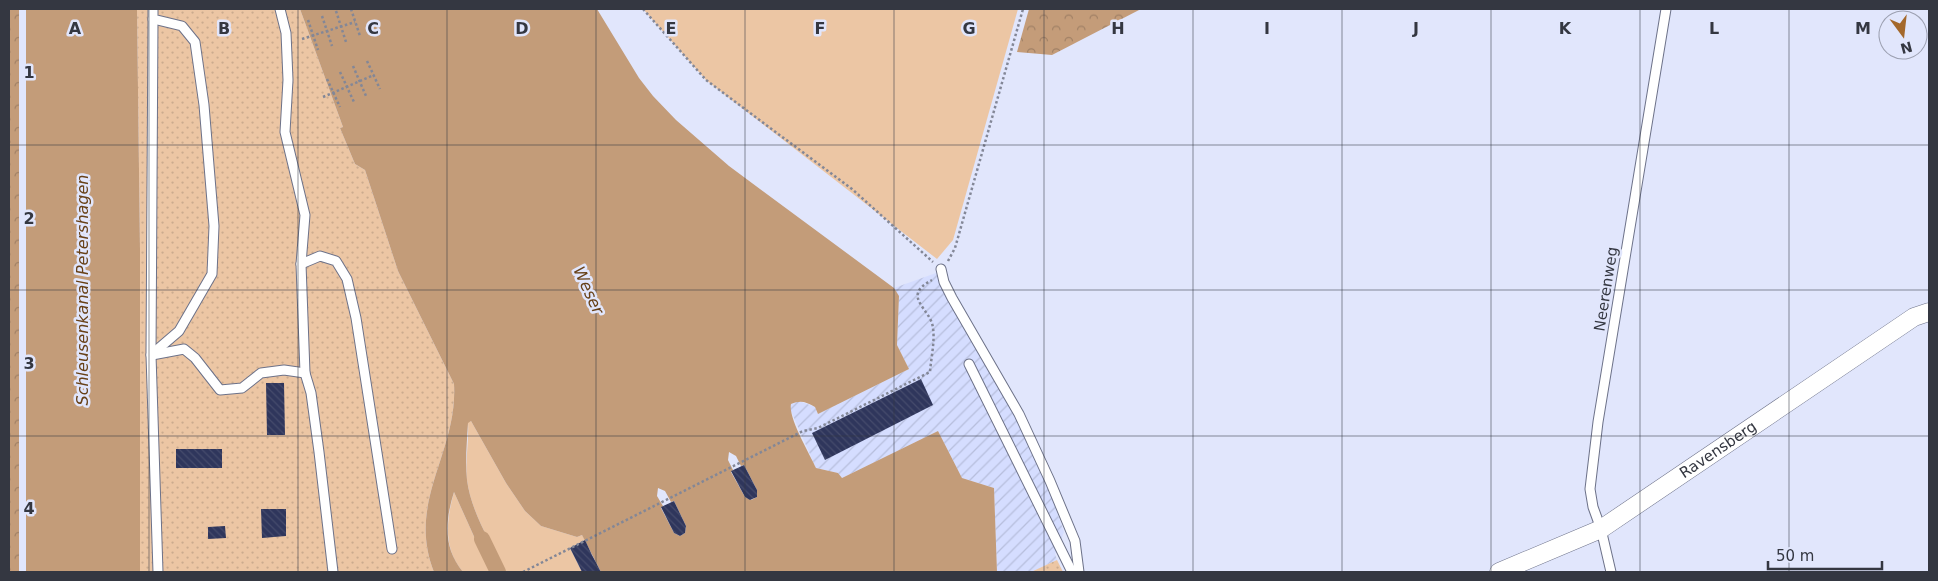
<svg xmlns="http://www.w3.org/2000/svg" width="1938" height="581" font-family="'DejaVu Sans',sans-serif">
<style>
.industrial{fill:url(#industrial-furrows)}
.grass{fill:#ecc6a4}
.forest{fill:url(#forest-crowns)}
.park{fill:url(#park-dots)}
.water{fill:#c39c79;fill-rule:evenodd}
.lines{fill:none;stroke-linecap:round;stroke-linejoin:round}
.canal{stroke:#c39c79;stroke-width:16}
.building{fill:url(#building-back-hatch)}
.service-casing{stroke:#6d7289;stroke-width:11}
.minor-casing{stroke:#6d7289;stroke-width:19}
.path{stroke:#838797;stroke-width:2.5;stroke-dasharray:2.5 2.5;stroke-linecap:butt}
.service{stroke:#fff;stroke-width:9}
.minor{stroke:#fff;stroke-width:18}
.grid{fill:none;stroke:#343741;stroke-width:1;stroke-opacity:0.55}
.labels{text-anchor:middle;stroke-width:5;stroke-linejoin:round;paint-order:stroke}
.street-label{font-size:15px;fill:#343741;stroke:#e1e6fc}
.water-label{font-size:16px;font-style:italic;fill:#674017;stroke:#e1e6fc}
.grid-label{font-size:16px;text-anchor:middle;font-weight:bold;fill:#343741;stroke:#e1e6fc;stroke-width:5;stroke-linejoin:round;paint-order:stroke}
</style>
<defs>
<pattern id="industrial-furrows" width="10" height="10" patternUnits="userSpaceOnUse" patternTransform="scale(1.25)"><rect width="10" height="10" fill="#d5ddff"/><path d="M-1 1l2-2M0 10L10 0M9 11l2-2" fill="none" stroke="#b7bedc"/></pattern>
<pattern id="forest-crowns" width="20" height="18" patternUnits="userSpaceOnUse" patternTransform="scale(1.25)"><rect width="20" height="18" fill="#c49c79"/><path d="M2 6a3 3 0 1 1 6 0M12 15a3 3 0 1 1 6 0" fill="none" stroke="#a08065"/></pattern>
<pattern id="park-dots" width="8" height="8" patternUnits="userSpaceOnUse" patternTransform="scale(1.25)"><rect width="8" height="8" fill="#ecc6a4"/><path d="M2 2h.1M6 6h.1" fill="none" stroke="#cbab8e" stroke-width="1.8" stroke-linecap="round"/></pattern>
<pattern id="building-back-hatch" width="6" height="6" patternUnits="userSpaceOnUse" patternTransform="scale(1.25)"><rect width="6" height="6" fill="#2f365c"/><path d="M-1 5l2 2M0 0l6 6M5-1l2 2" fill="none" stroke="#454b6c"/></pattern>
</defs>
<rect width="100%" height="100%" fill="#e1e6fc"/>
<path class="industrial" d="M 936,273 L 972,342 L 1015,414 L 1046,481 L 1064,532 L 1055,554 L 1057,560 L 1031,572 L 997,572 L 994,488 L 962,478 L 938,431 L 842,478 L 838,473 L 816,468 L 790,409 L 791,404 L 799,401 L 815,407 L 818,414 L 909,369 L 897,345 L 899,296 L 894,288 Z"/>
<g class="grass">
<path d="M 643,9 L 1018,9 L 953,240 L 937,259 L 706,80 Z"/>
<path d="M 471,421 L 506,483 L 525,511 L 541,526 L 577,537 L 582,535 L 585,540 L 570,548 L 582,572 L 505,572 C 491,543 471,512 467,480 C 465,461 469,442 468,422 Z"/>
<path d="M 454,492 L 490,572 L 463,572 C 443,548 446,521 454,492 Z"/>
<path d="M 486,537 L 503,572 L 492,572 L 477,541 Z"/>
</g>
<g class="forest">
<rect x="9" y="9" width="10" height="563"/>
<path d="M 1029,9 L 1141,9 L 1052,55 L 1017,52 Z"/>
</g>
<g class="park">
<path d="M 137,9 L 300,9 L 343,127 L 340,128 L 355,164 L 365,170 L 398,271 L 454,384 C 458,453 406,501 434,572 L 140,572 L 140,250 Z"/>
<path d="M 1057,560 L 1063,572 L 1031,572 Z"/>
</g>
<g class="water">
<path d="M 26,9 L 137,9 L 140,250 L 140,572 L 26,572 Z"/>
<path d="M 300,9 L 597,9 L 639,78 L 653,96 L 676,120 L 729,166 L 894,288 L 899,296 L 897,345 L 909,369 L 818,414 L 815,407 C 806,402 801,400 791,404 C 788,418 810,454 816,468 L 838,473 L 842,478 L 938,431 L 962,478 L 994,488 L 997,572 L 601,572 L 582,535 L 577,537 L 541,526 L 525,511 L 506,483 L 471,421 L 468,423 C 467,442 465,461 467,480 C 471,512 491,543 505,572 L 503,572 L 486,537 L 477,542 L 492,572 L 490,572 L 454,492 C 445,521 443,548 463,572 L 434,572 C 406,501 458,453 454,384 L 398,271 L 365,170 L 355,164 L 340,128 L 343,127 ZM 729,452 L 736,456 L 741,466 L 744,465 L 757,490 L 757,497 L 751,500 L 745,497 L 731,472 L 733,470 L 728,460 ZM 658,488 L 665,491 L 671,502 L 674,501 L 686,526 L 685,533 L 680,536 L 674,533 L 661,508 L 663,506 L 657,496 Z"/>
</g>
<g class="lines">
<path class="canal" d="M 482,539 L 498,572"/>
</g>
<g class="building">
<path d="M 921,379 L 933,405 L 825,460 L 812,433 Z"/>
<path d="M 266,383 L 284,383 L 285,435 L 267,435 Z"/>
<rect x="176" y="449" width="46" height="19"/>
<path d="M 744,465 L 757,490 L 757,497 L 750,500 L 745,497 L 731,471 Z"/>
<path d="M 674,501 L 686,526 L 685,533 L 680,536 L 674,533 L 661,507 Z"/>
<path d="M 261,509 L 286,509 L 286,536 L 262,538 Z"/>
<path d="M 225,526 L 226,538 L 208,539 L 208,527 Z"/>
<path d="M 585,540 L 592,555 L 601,572 L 582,572 L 570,548 Z"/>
</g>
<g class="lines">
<defs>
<g id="service">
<path d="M 280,9 L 286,33 L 288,80 L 285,132 L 305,215 L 301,264 L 305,373 L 311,393 L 319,452 L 333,572"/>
<path d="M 153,19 L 151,355 L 158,572"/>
<path d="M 301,264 L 320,256 L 336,261 L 347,279 L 356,318 L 392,549"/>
<path d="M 941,269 L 944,282 L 952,298 L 1019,414 L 1050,481 L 1075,541 L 1079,572"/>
<path d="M 151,355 L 179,331 L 212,274 L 214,226 L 204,105 L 195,42 L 182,26 L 153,19 L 153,9"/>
<path d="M 152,355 L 184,349 L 195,358 L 220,390 L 242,388 L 261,373 L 284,370 L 305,373"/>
<path d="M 969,364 L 1072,572"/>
<path d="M 1611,572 L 1601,529 L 1593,507 L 1590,489 L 1598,422 L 1666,9"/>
</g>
<g id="minor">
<path id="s1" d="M 1499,572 L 1601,529 L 1914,317 L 1929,312"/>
</g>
</defs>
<use href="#service" class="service-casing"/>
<use href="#minor" class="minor-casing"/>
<g class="path">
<path d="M 351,9 L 360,36"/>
<path d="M 643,9 L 706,80 L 852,189 L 933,262"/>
<path d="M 336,11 L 346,42"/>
<path d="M 322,16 L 332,46"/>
<path d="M 308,20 L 318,50"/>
<path d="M 302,39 L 355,22"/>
<path d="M 367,61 L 380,89"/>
<path d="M 353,66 L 366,96"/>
<path d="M 340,72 L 354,102"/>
<path d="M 327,79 L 340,107"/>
<path d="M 323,97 L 374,75"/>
<path d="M 948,261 L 955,248 L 1023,9"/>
<path d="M 523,572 L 803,431 L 818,428 L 930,372 C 931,358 935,342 933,328 C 931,308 900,297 932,280"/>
</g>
<use href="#service" class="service"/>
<use href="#minor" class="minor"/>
</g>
<path class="grid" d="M 149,9 L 149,572M 298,9 L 298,572M 447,9 L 447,572M 596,9 L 596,572M 745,9 L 745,572M 894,9 L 894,572M 1044,9 L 1044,572M 1193,9 L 1193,572M 1342,9 L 1342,572M 1491,9 L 1491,572M 1640,9 L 1640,572M 1789,9 L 1789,572M 9,145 L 1929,145M 9,290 L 1929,290M 9,436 L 1929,436"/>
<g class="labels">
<g class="street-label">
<text transform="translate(1606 289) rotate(-81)" y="5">Neerenweg</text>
<text dy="5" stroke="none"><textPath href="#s1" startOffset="252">Ravensberg</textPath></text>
</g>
<g class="water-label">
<text transform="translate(82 290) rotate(-90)" y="6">Schleusenkanal Petershagen</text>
<text transform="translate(589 290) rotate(65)" y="6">Weser</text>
</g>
</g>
<g class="grid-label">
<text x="75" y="34">A</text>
<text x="224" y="34">B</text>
<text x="373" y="34">C</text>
<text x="522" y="34">D</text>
<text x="671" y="34">E</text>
<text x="820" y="34">F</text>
<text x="969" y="34">G</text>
<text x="1118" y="34">H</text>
<text x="1267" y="34">I</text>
<text x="1416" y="34">J</text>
<text x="1565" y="34">K</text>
<text x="1714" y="34">L</text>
<text x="1863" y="34">M</text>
<text x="29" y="78">1</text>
<text x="29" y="224">2</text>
<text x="29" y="369">3</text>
<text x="29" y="514">4</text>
</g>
<rect width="1938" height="581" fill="none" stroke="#343741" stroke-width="20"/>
<g transform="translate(1903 35) rotate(165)"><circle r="24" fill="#e1e6fc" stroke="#9ca0b1"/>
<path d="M0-4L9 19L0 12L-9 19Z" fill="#a4682b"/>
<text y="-8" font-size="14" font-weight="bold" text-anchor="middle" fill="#343741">N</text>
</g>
<path d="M1768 561v8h114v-8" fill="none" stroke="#343741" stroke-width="2.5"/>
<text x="1776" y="561" font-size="15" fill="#343741" stroke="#e1e6fc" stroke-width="4" paint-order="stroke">50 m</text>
</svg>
